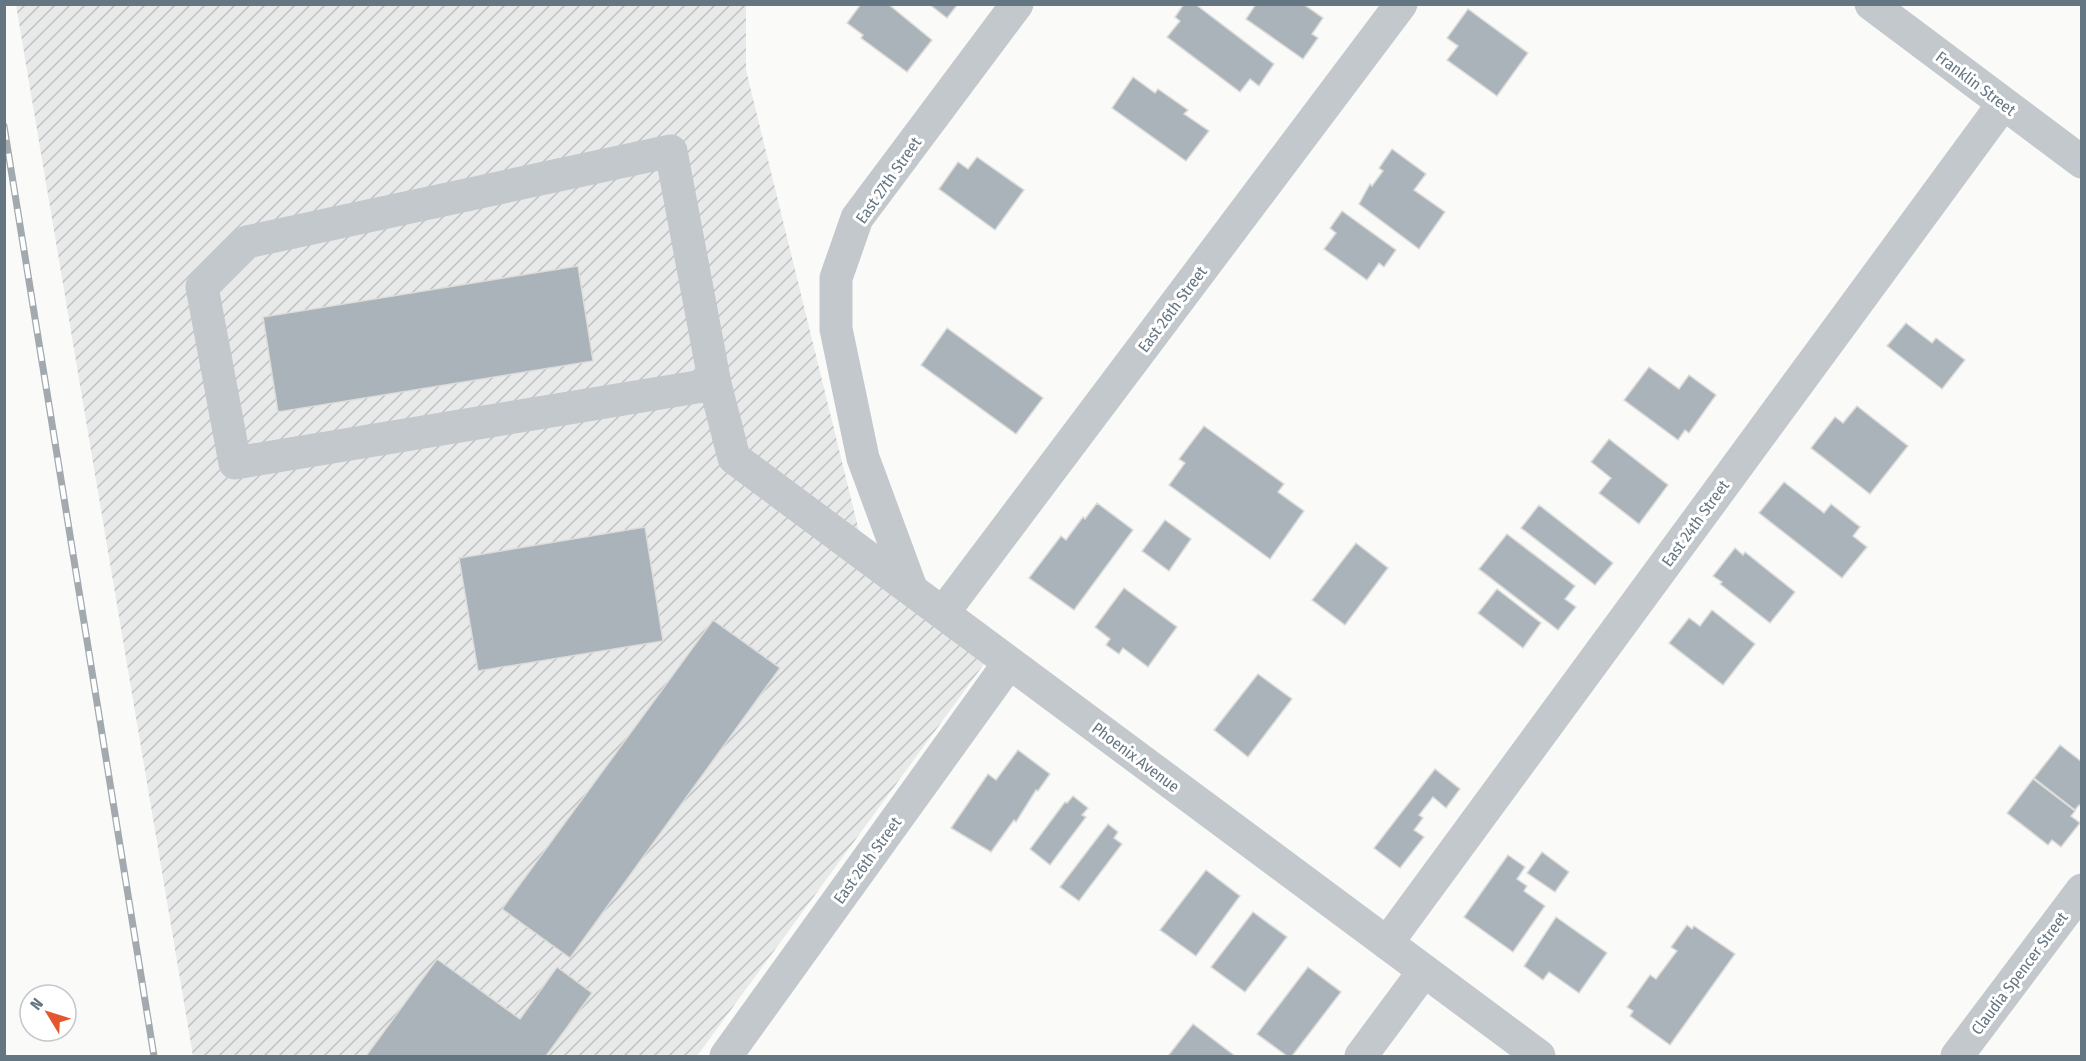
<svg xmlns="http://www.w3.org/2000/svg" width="2086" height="1061" font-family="'Fira Sans Condensed',sans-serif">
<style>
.industrial{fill:url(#industrial-furrows)}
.building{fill:#aab3b9;stroke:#dcdcda;stroke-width:1.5}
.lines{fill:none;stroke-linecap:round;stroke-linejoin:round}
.minor{stroke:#c3c8cc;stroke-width:33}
.rail-casing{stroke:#a2aab0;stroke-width:7}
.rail{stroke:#fff;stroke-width:4.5;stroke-dasharray:14;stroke-linecap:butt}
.labels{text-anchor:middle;stroke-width:6;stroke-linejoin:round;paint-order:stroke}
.street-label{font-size:16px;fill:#657683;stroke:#fff}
</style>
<defs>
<pattern id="industrial-furrows" width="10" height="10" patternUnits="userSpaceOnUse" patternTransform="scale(1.5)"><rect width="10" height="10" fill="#e8e9e9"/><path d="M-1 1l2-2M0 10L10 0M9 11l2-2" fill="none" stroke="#c0c1c2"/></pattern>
</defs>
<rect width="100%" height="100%" fill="#fafaf8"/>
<path class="industrial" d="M 16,5 L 746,5 L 746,70 L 870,576 L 984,664 L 697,1056 L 193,1056 Z"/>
<g class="building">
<path d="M 861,4 L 888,4 L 932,40 L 907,72 L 861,38 L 863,35 L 847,23 Z"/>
<path d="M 929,4 L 958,4 L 947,18 Z"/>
<path d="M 1184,4 L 1195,4 L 1274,64 L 1259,86 L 1250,79 L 1240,92 L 1167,37 L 1180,21 L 1175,17 Z"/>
<path d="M 1256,4 L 1303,4 L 1323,18 L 1312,34 L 1318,38 L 1303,59 L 1246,19 Z"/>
<path d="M 1468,9 L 1528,53 L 1497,96 L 1447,60 L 1458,46 L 1447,38 Z"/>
<path d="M 1133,77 L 1155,93 L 1158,89 L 1188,110 L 1184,114 L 1209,131 L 1186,161 L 1112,108 Z"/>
<path d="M 1392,149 L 1426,174 L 1414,190 L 1445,212 L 1419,249 L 1359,204 L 1370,184 L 1372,186 L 1383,171 L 1379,168 Z"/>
<path d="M 977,157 L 1024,190 L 995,230 L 939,189 L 958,162 L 968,169 Z"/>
<path d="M 1342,211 L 1396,250 L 1384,267 L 1379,263 L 1367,280 L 1324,249 L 1336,233 L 1330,228 Z"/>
<path d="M 578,266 L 593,361 L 278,412 L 263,317 Z"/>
<path d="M 1906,323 L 1932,343 L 1936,338 L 1965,360 L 1942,389 L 1887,346 Z"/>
<path d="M 947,328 L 1043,398 L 1016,434 L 921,365 Z"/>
<path d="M 1649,367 L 1679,389 L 1689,375 L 1716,395 L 1689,433 L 1685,430 L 1678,440 L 1624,400 Z"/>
<path d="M 1857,406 L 1908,446 L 1870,494 L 1811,448 L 1835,417 L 1843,423 Z"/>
<path d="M 1204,426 L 1284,484 L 1278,492 L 1304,511 L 1270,559 L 1169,485 L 1185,463 L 1179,459 Z"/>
<path d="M 1609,439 L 1668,485 L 1639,524 L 1599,493 L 1611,478 L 1591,462 Z"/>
<path d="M 1784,482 L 1824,513 L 1831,504 L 1860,527 L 1853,536 L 1867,547 L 1842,578 L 1759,513 Z"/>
<path d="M 1097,503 L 1133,530 L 1074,610 L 1029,578 L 1061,536 L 1066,540 L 1083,517 L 1085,519 Z"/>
<path d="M 1539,505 L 1613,563 L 1595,585 L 1521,528 Z"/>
<path d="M 1165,520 L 1191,539 L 1169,571 L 1142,551 Z"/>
<path d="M 645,527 L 663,641 L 478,671 L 459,558 Z"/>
<path d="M 1507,534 L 1575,586 L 1565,599 L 1576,607 L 1558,630 L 1479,569 Z"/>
<path d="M 1356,543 L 1388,568 L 1345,625 L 1312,600 Z"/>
<path d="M 1735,548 L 1743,555 L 1745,552 L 1795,592 L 1770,623 L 1720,584 L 1722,582 L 1713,576 Z"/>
<path d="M 1124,588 L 1177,627 L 1148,667 L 1123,648 L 1119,654 L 1106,645 L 1110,639 L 1095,627 Z"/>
<path d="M 1497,589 L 1541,623 L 1523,648 L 1478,613 Z"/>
<path d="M 1712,610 L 1755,644 L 1723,685 L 1669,643 L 1689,618 L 1700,626 Z"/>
<path d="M 713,620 L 780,668 L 570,958 L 502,909 Z"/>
<path d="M 1258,674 L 1292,699 L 1248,757 L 1214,730 Z"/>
<path d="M 2060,745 L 2082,762 L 2082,807 L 2079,805 L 2075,810 L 2034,778 Z"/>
<path d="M 1018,750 L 1050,774 L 1038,791 L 1036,790 L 1016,822 L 1014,820 L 991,852 L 951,828 L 988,774 L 996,780 Z"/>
<path d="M 1435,769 L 1460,789 L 1446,808 L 1433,797 L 1419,815 L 1423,818 L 1414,830 L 1424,837 L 1400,868 L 1374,848 Z"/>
<path d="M 2033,779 L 2075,811 L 2071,816 L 2080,823 L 2061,847 L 2052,840 L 2048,845 L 2007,813 Z"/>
<path d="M 1073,796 L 1088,808 L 1082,815 L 1086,817 L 1050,865 L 1030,849 L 1065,802 L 1067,803 Z"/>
<path d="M 1108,824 L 1118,832 L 1114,838 L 1122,844 L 1079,901 L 1060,887 Z"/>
<path d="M 1542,852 L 1569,872 L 1555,892 L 1527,873 Z"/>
<path d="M 1508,855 L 1525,867 L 1517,879 L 1527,886 L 1524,891 L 1545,906 L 1513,952 L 1464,917 Z"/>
<path d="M 1206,870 L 1240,896 L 1196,956 L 1160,930 Z"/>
<path d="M 1253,912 L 1287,937 L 1245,992 L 1211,967 Z"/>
<path d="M 1556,917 L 1607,953 L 1579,993 L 1549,972 L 1543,980 L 1524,966 Z"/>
<path d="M 1687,925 L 1692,929 L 1694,926 L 1735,954 L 1670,1045 L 1630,1016 L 1633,1011 L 1627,1007 L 1650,975 L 1656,979 L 1677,951 L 1671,947 Z"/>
<path d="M 437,959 L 520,1019 L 557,967 L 592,993 L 546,1056 L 366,1056 Z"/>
<path d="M 1308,967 L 1341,992 L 1292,1056 L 1287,1056 L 1257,1034 Z"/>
<path d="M 1193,1024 L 1235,1056 L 1168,1056 Z"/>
</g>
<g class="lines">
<g class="minor">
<path d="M 1871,4 L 2082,162"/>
<path d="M 715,384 L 235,463 L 202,287 L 247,242 L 671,151 L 715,384 L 734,458 L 1539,1056"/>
<path d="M 911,588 L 863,458 L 836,329 L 836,278 L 857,218 L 1017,4"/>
<path d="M 943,613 L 1401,4"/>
<path d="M 1387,943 L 2003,104"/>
<path d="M 726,1056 L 1009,663"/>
<path d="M 1361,1056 L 1424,971"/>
<path d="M 1957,1056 L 2082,890"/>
</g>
<defs>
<path id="rail" d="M 4,126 L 154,1056"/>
</defs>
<use href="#rail" class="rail-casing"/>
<use href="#rail" class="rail"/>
</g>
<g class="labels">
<g class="street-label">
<text transform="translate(1976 83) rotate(37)" y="6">Franklin Street</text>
<text transform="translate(888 180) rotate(-55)" y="6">East 27th Street</text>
<text transform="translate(1172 309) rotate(-53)" y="6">East 26th Street</text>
<text transform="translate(1695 523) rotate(-54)" y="6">East 24th Street</text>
<text transform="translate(1136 757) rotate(37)" y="6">Phoenix Avenue</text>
<text transform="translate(867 860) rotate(-54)" y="6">East 26th Street</text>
<text transform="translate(2019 973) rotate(-53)" y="6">Claudia Spencer Street</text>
</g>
</g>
<rect width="2086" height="1061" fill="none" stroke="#657683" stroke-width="12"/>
<g transform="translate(48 1013) rotate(308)"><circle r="28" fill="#ffffff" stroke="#c1c8cd" stroke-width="1.5"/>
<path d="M0-4.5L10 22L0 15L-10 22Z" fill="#e4572e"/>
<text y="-9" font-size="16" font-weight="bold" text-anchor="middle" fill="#657683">N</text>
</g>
</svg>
